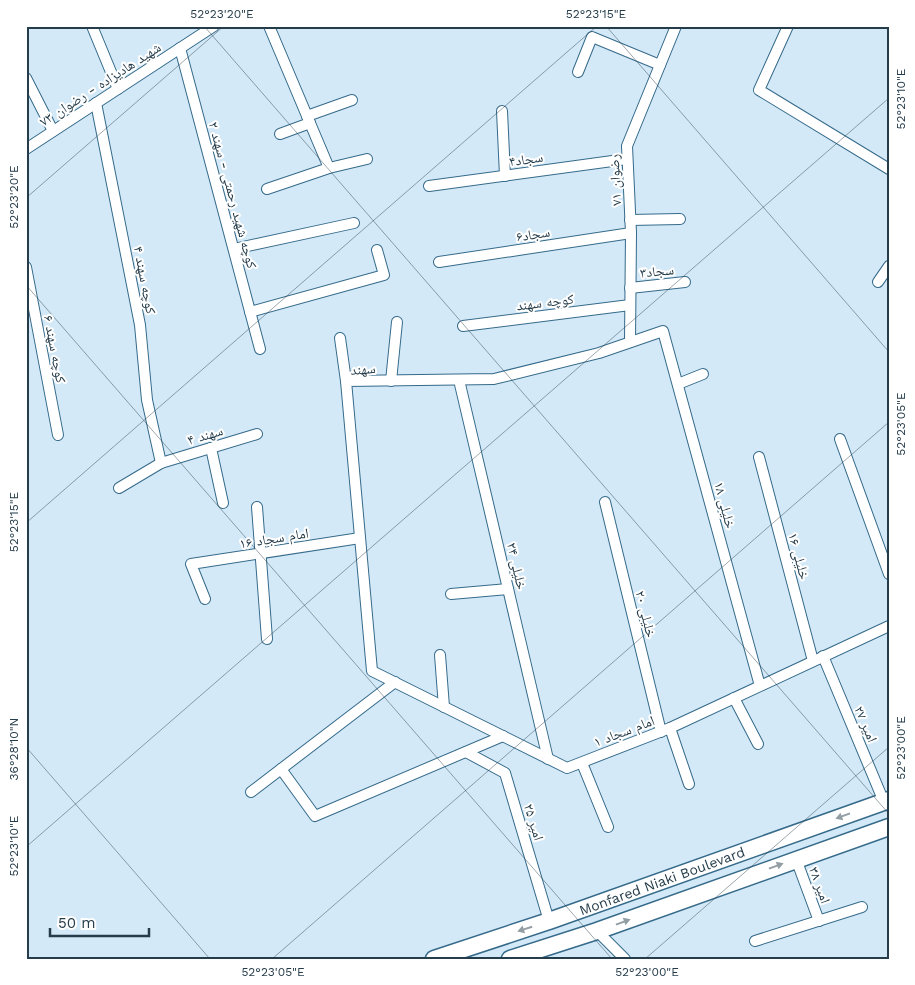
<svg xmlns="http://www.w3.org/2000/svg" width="915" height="985" font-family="'Work Sans','Noto Naskh Arabic',sans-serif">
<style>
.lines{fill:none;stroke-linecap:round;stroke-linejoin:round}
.street-casing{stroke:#356a8a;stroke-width:12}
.primary-casing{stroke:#356a8a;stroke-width:19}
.street{stroke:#fff;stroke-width:10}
.primary{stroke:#fff;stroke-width:16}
.oneway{fill:#929ea4}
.ticks{fill:none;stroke:#253c4a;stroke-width:1;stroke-opacity:0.45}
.labels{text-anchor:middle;stroke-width:4;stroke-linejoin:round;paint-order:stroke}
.street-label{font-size:14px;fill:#253c4a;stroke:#fff}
.neatline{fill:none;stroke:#253c4a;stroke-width:2}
.ticks-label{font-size:12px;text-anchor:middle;fill:#253c4a}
</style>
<rect width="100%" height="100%" fill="#d3e9f7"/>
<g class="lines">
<defs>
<g id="street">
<path d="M 92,26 L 118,89"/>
<path d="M 269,26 L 329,168"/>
<path d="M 788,26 L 759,90 L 889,169"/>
<path d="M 180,48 L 260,349"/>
<path d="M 578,72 L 592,37 L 660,65"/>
<path d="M 26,78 L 53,131"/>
<path d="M 96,103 L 140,325 L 147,400 L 161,463"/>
<path d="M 502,111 L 505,176"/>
<path d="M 307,116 L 352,100"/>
<path d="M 280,134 L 310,123"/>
<path d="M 26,149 L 214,26"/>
<path d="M 429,186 L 627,159"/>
<path d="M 267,189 L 329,168 L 367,159"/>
<path d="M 630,220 L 680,219"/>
<path d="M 234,249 L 354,223"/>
<path d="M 439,262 L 631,233"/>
<path d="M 26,267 L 58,435"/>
<path d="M 878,282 L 889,266"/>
<path d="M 630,288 L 685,282"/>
<path d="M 250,312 L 384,275 L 377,250"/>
<path d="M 463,326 L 630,305"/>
<path d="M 340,338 L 346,381"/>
<path d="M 630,342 L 631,233 L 627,146 L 676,26"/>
<path d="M 459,380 L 548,759"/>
<path d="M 391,381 L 397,322"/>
<path d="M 678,384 L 703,374"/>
<path d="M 840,439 L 889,574"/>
<path d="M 211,448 L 223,503"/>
<path d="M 759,457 L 813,661"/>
<path d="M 119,488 L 161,463 L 257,434"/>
<path d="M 605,502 L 661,732"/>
<path d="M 257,507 L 267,639"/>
<path d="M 451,594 L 508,589"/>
<path d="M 205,599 L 191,564 L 360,538"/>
<path d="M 440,655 L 444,707"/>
<path d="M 823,656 L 884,802"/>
<path d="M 760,686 L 663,331 L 599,353 L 494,379 L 346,381 L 372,671 L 567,768 L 670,728 L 889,626"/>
<path d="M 734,698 L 758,744"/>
<path d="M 670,728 L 689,784"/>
<path d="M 466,752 L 505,773 L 549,921"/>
<path d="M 582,763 L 608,827"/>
<path d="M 281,769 L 315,816 L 503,736"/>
<path d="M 251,792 L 395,682"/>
<path d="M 796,859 L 819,921"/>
<path d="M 597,931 L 625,959"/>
<path d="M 755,941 L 862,907"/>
</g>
<g id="primary">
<path d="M 434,959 L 549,921 L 889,800"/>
<path d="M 510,959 L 597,931 L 889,827"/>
</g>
</defs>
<use href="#street" class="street-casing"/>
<use href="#primary" class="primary-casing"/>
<use href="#street" class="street"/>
<use href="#primary" class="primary"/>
</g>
<defs><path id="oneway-solid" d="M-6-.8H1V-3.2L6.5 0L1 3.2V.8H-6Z" transform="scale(1.25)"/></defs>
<g class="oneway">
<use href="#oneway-solid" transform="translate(843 816) rotate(160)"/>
<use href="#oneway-solid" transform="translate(776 866) rotate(-20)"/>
<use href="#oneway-solid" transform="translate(623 922) rotate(-20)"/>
<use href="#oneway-solid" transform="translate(525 929) rotate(162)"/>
</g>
<path class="ticks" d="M 204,26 L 889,814M 606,26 L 889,352M 26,198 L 224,26M 26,285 L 612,959M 26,523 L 597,26M 26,747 L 210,959M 26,847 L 889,98M 272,959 L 889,422M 645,959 L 889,747"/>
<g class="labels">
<g class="street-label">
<text transform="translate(100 84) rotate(-33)" y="5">شهید هادیزاده - رضوان ۷۳</text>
<text transform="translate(526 159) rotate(-8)" y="5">سجاد۴</text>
<text transform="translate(615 180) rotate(-93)" y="5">رضوان ۷۱</text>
<text transform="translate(233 195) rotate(75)" y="5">کوچه شهید رحمتی - سهند ۲</text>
<text transform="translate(533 234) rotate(-9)" y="5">سجاد۶</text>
<text transform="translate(657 271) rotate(-6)" y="5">سجاد۳</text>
<text transform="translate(145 280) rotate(79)" y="5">کوچه سهند ۴</text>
<text transform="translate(545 302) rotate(-7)" y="5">كوچه سهند</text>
<text transform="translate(55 349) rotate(79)" y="5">کوچه سهند ۶</text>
<text transform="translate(363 369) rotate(-5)" y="5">سهند</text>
<text transform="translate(205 435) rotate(-17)" y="5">سهند ۴</text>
<text transform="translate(725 505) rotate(75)" y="5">خلیلی ۱۸</text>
<text transform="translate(274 538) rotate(-9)" y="5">امام سجاد ۱۶</text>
<text transform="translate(799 556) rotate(75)" y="5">خلیلی ۱۶</text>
<text transform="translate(517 566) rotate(77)" y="5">خلیلی ۲۴</text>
<text transform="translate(646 614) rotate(76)" y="5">خلیلی ۲۰</text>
<text transform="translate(866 724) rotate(67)" y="5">امیر ۲۷</text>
<text transform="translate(624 731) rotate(-21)" y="5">امام سجاد ۱</text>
<text transform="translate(534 822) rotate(73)" y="5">امیر ۲۵</text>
<text transform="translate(662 881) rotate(-20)" y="5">Monfared Niaki Boulevard</text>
<text transform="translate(820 885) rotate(70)" y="5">امیر ۳۸</text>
</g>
</g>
<rect width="915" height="985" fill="none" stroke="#ffffff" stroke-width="55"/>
<path d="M50 928v8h99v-8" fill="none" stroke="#253c4a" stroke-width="2.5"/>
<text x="58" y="928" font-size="15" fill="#253c4a" stroke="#ffffff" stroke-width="4" paint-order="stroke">50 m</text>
<rect x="28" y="28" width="860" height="930" class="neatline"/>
<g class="ticks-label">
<text x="222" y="18">52°23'20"E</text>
<text x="596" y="18">52°23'15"E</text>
<text transform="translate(901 99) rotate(-90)" y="4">52°23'10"E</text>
<text transform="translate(14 197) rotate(-90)" y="4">52°23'20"E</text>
<text transform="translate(901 424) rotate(-90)" y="4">52°23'05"E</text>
<text transform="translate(14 522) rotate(-90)" y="4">52°23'15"E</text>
<text transform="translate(901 748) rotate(-90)" y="4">52°23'00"E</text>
<text transform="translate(14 749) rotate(-90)" y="4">36°28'10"N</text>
<text transform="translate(14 846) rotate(-90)" y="4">52°23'10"E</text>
<text x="273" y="976">52°23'05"E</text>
<text x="647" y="976">52°23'00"E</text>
</g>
</svg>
